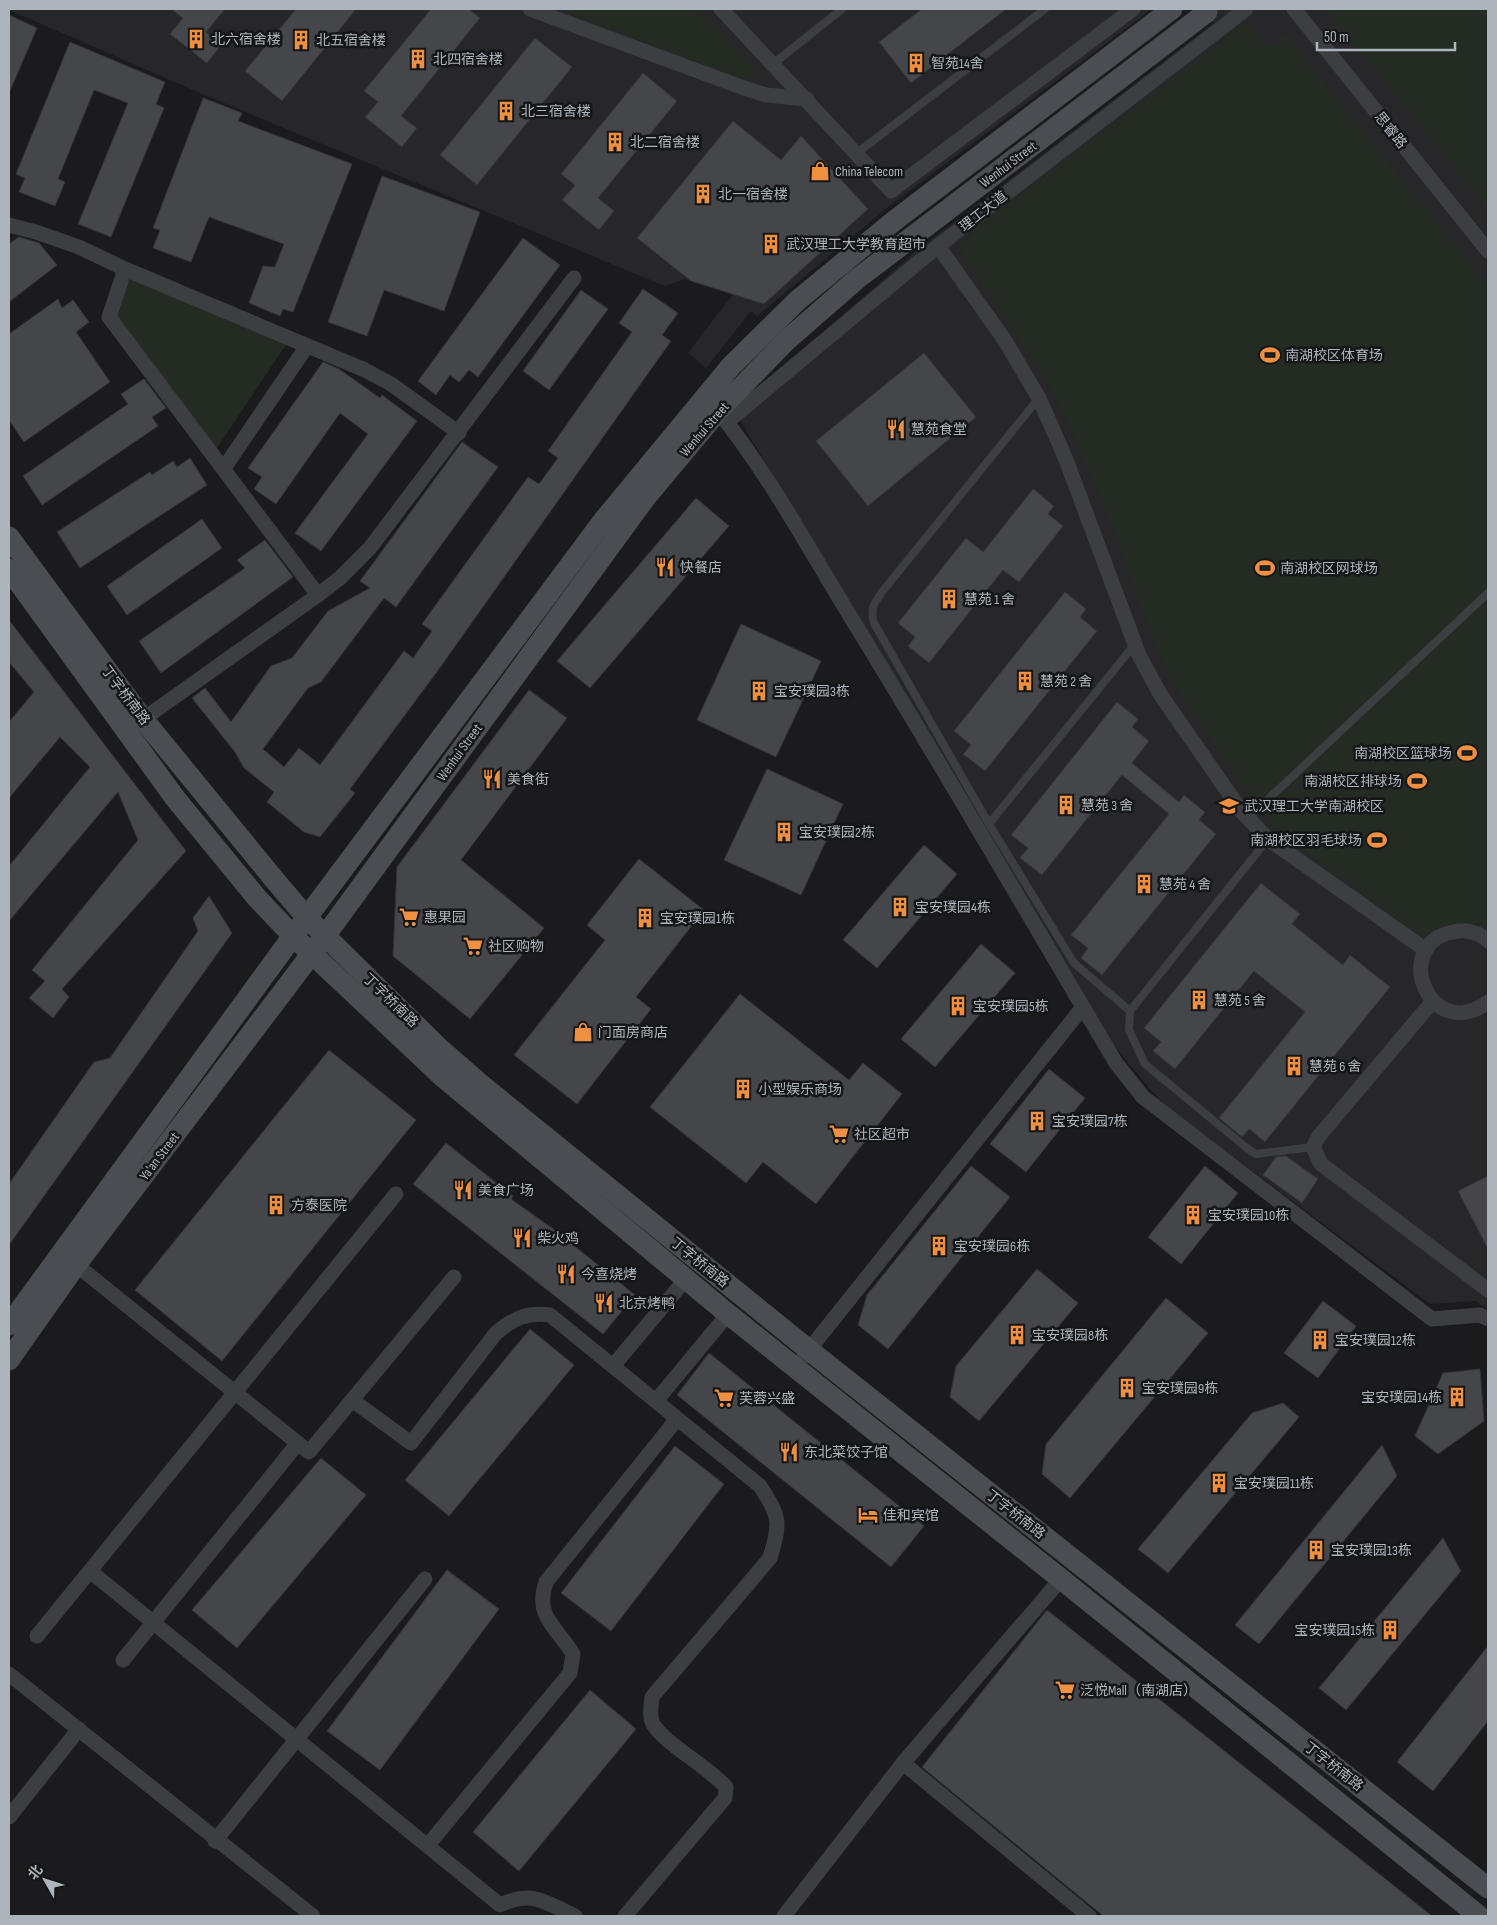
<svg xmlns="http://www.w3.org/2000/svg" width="1497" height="1925" font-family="'Sofia Sans Condensed','Noto Sans SC',sans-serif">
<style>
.built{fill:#27272a}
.green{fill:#232b22}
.building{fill:#45464a;stroke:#353539}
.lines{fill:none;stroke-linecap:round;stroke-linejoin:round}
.service{stroke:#3c3e42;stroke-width:8}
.minor{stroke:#3c3e42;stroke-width:15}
.secondary{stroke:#4a4d52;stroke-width:21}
.labels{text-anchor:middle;stroke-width:5;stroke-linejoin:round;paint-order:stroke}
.poi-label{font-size:14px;fill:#adb5bc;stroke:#151618;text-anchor:start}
.street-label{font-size:14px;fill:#adb5bc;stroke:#151618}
</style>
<rect width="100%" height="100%" fill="#1b1b1d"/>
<g class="built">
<path d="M 1152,9 L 888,207 L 757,316 L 751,311 L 706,368 L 688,353 L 733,294 L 685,279 L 665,286 L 200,93 L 9,10 Z"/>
<path d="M 1204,9 L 1488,9 L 1488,1310 L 1476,1301 L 1430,1304 L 1168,1108 L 1149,1088 L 1112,1043 L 734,410 L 915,252 L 1214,23 Z"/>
</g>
<g class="green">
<path d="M 561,9 L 697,9 L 757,71 L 746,82 Z"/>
<path d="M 1326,9 L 1488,9 L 1488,210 Z"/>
<path d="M 1247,22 L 1267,48 L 1285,34 L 1488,286 L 1488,931 C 1464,918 1444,923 1421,937 L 1278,831 L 1261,812 L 1182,697 L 1168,673 L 1157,650 L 1113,527 L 1065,416 L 1037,365 L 960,250 L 963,238 Z"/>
<path d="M 125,269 L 289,340 L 213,454 L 109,317 Z"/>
</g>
<g class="building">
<path d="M 171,9 L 225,9 L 206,32 L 222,44 L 207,63 L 170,34 L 183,18 Z"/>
<path d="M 296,9 L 356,9 L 282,101 L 245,71 Z"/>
<path d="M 431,9 L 469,9 L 480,18 L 401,116 L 417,128 L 402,147 L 365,117 L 378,102 L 364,91 Z"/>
<path d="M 922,9 L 1006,9 L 911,83 L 879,42 Z"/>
<path d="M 9,15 L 37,28 L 9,93 Z"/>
<path d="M 535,38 L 572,67 L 477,185 L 440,155 Z"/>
<path d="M 70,42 L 165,82 L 156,104 L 164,108 L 111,237 L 78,224 L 128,103 L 94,90 L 58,179 L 65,182 L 55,206 L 19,192 L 25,178 L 16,174 Z"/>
<path d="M 643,73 L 677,101 L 598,198 L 614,211 L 599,230 L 562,200 L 575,185 L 561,174 Z"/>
<path d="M 203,98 L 242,113 L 238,121 L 352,164 L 293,312 L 283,309 L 280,316 L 249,303 L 263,266 L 275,267 L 284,244 L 209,217 L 191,262 L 153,248 L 160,230 L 153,228 Z"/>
<path d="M 733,121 L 781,160 L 801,136 L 868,209 L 764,304 L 691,281 L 637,238 Z"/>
<path d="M 382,176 L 480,212 L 444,311 L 384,290 L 367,336 L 328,322 Z"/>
<path d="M 19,237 L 39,243 L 57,265 L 9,302 L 9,244 Z"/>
<path d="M 523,238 L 560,265 L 478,377 L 469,370 L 459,382 L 450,375 L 436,395 L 418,381 Z"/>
<path d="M 643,289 L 678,313 L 662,335 L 671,341 L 439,669 L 350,789 L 355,793 L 320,837 L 304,832 L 267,802 L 274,792 L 244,768 L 235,752 L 192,698 L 205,688 L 231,722 L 271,666 L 292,658 L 328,611 L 370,588 L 360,581 L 462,442 L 498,467 L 396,607 L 384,598 L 321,682 L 308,688 L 263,749 L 284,767 L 299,748 L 320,765 L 404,651 L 413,658 L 432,631 L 422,624 L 528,477 L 539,484 L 558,458 L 548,451 L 632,332 L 619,323 Z"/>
<path d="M 581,290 L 608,309 L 549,390 L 523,371 Z"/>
<path d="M 58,299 L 62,308 L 73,300 L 89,322 L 76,332 L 110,382 L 24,442 L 9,420 L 9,334 Z"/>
<path d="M 924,353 L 976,417 L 868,506 L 816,441 Z"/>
<path d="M 323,362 L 339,369 L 380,398 L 382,395 L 417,421 L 321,551 L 295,533 L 368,434 L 340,413 L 276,504 L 254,489 L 262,477 L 248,468 Z"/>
<path d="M 144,379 L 166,408 L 152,417 L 158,426 L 42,505 L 23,476 L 128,404 L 121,394 Z"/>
<path d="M 190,458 L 207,485 L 80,568 L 57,532 L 150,472 L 152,475 L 173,461 L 177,467 Z"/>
<path d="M 1033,489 L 1054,506 L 1048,514 L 1063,526 L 1019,582 L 1003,570 L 929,663 L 908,646 L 915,637 L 898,623 L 966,538 L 983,552 Z"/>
<path d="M 696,498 L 729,526 L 590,688 L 557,661 Z"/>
<path d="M 202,519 L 222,548 L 127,615 L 107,586 Z"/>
<path d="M 265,540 L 293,577 L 161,673 L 139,641 L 245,568 L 237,560 Z"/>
<path d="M 1065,592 L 1086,609 L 1080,617 L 1097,631 L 985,771 L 963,754 L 971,745 L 954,731 Z"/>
<path d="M 9,620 L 186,851 L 62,989 L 69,997 L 53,1018 L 29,998 L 45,981 L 32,970 L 138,840 L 118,792 L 9,921 L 9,866 L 90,767 L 60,737 L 9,798 L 9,722 L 34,692 L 9,662 Z"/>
<path d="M 741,624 L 821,661 L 776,757 L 697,720 Z"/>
<path d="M 529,690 L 567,718 L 461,860 L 544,928 L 470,1019 L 393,956 L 397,867 Z"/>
<path d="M 1117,702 L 1138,719 L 1132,727 L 1149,741 L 1132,763 L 1179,802 L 1184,795 L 1205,812 L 1199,820 L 1216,834 L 1102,975 L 1081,958 L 1088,948 L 1071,935 L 1169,814 L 1122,775 L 1042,875 L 1020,858 L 1028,848 L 1011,835 Z"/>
<path d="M 767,769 L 843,804 L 801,895 L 724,860 Z"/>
<path d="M 924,845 L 957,874 L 877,968 L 843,940 Z"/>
<path d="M 639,859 L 704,910 L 636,997 L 651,1009 L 577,1104 L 514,1055 L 605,940 L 587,925 Z"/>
<path d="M 1261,883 L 1300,914 L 1292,924 L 1343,965 L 1350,955 L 1390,987 L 1265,1142 L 1249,1129 L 1242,1137 L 1219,1118 L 1305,1012 L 1254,971 L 1175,1069 L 1153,1051 L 1161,1042 L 1144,1028 Z"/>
<path d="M 209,896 L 232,933 L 9,1245 L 9,1184 L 94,1062 L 110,1058 L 198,931 L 193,918 Z"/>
<path d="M 981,944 L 1015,973 L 935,1067 L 901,1039 Z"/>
<path d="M 740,994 L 849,1080 L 863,1063 L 902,1094 L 816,1204 L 763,1162 L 746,1183 L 650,1107 Z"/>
<path d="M 329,1050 L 416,1120 L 222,1361 L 135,1290 Z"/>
<path d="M 1049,1069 L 1085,1098 L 1026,1172 L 990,1144 Z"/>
<path d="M 446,1143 L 513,1196 L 511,1199 L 556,1231 L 635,1295 L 603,1334 L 413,1184 Z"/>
<path d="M 1286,1156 L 1318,1179 L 1302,1203 L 1263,1175 L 1276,1157 Z"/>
<path d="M 971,1166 L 1010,1197 L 888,1349 L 858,1325 L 867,1295 Z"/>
<path d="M 1205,1166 L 1238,1193 L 1181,1264 L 1148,1237 Z"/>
<path d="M 1488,1176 L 1488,1249 L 1458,1191 Z"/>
<path d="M 1037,1269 L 1078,1303 L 979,1421 L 950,1397 L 956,1366 Z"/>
<path d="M 1166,1298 L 1208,1333 L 1070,1498 L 1042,1474 L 1046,1444 Z"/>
<path d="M 1323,1301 L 1356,1326 L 1318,1378 L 1284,1353 Z"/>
<path d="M 530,1329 L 574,1365 L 449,1516 L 405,1480 Z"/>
<path d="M 709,1353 L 924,1526 L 891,1567 L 677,1395 Z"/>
<path d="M 1480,1369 L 1484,1421 L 1438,1454 L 1415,1436 L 1443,1373 Z"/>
<path d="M 1283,1403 L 1299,1417 L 1168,1573 L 1138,1549 L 1252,1413 Z"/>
<path d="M 1382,1445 L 1397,1476 L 1259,1644 L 1235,1625 Z"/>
<path d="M 675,1446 L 724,1484 L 611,1631 L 561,1593 Z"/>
<path d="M 321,1458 L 366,1495 L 237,1648 L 192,1610 Z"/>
<path d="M 1443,1538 L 1461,1571 L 1346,1710 L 1319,1688 Z"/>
<path d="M 447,1570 L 499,1609 L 380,1770 L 327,1731 Z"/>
<path d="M 1047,1610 L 1432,1916 L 1104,1916 L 1096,1910 L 922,1767 Z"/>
<path d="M 1488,1646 L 1488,1721 L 1433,1791 L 1397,1762 Z"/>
<path d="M 590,1690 L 636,1729 L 519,1871 L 473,1832 Z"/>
</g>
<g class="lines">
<g class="service">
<path d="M 773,64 L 842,9"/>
<path d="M 857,153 L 1045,9"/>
<path d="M 1039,398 L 882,592 C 874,603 870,609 874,623 L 989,824 L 1074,963 L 1130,1011"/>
<path d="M 1247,819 L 1488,593"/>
<path d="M 989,824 L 1135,644"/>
<path d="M 1268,839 L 1130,1011 L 1129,1030 L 1145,1064 L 1248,1149 L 1256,1154 L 1313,1147"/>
</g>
<g class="minor">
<path d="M 530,9 L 744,88 L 766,95 L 807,99"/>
<path d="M 721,9 L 891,191 L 1133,9"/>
<path d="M 1294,9 L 1488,251"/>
<path d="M 9,225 L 36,232 L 79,247 L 125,269 L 365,370 L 391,384 L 459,433"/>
<path d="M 938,246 L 1004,339 L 1039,398 L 1065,457 L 1139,655 L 1160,694 L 1242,812 L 1268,839 L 1426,950"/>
<path d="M 125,269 L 109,317 L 318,595"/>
<path d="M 718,411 C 771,477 811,553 855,624 C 944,769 1029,916 1116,1063 L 1143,1097 L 1432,1319 L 1480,1315 L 1488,1319"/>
<path d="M 727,422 L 938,246 L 1246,9"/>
<path d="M 224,468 L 307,346"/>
<path d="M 135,725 L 318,595 L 340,578 L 370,548 L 574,278"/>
<path d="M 1488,941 C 1479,932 1465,929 1453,932 C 1390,944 1429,1045 1488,1002"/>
<path d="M 1433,1001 L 1319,1136 L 1313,1147 L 1321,1164 L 1488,1290"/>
<path d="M 69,1259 L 309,1452 L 454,1277"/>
<path d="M 804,1356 L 1083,1007"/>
<path d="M 613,1366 L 685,1280"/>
<path d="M 352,1400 L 411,1443 L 496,1333 C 514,1318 527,1312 550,1315 L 760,1486 C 780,1517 781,1522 770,1558 L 652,1697 C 651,1706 649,1716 653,1724 C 664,1743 708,1767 726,1787 L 725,1798 L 625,1916"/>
<path d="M 656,1401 L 728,1314"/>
<path d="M 90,1571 L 500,1905 C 534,1890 544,1902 575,1916"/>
<path d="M 37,1636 L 396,1194"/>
<path d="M 123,1660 L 298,1443"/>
<path d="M 9,1674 L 313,1916"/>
<path d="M 903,1763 L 1089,1916"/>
<path d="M 9,1817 L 79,1729"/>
<path d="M 215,1841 L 425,1579"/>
<path d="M 428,1845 L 570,1673 L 573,1654 C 557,1627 534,1617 546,1582 L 677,1419"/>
<path d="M 784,1916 L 903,1763 L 1061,1579"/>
</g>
<g class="secondary">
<path d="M 9,537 L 143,719 L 273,878 L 307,918 L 439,1048 L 479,1083 L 809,1350 L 1488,1888"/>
<path d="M 9,569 L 175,798 L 257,898 L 293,936 L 444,1078 L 728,1314 L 1061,1579 L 1479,1916"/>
<path d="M 9,1325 L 293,936 L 603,521 L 731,366 L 798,300 L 894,221 L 1172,9"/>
<path d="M 9,1360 L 76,1265 L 325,936 L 646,497 L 718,411 L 787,340 L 857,279 L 1207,12"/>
</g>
</g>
<defs>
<symbol id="building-bare" viewBox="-9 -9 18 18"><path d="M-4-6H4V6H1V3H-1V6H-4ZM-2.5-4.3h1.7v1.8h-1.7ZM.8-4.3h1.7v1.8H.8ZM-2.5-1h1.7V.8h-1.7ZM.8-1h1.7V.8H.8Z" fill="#ef8f40" stroke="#151618" stroke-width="2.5" paint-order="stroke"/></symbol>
<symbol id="shop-bare" viewBox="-9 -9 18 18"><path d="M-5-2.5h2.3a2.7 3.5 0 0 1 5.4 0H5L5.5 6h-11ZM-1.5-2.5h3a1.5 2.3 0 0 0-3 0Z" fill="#ef8f40" stroke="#151618" stroke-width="2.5" paint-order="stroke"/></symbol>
<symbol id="stadium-bare" viewBox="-9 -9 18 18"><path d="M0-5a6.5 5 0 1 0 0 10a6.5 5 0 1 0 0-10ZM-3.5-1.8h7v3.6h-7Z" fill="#ef8f40" stroke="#151618" stroke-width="2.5" paint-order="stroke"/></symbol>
<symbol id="restaurant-bare" viewBox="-9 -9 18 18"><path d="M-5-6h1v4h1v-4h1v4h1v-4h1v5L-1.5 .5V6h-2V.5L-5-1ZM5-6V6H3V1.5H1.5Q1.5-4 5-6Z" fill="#ef8f40" stroke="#151618" stroke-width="2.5" paint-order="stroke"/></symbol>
<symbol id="university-bare" viewBox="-9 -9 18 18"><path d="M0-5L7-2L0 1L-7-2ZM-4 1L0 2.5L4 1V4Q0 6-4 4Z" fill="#ef8f40" stroke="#151618" stroke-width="2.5" paint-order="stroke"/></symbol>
<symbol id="supermarket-bare" viewBox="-9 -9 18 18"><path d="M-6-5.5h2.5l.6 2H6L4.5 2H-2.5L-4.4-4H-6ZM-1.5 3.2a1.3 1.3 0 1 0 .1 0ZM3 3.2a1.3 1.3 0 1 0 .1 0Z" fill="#ef8f40" stroke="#151618" stroke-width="2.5" paint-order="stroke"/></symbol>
<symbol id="hotel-bare" viewBox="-9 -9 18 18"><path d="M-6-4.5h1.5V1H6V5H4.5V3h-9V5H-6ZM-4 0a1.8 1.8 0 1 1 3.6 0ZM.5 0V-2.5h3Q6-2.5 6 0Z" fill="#ef8f40" stroke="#151618" stroke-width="2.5" paint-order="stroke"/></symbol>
</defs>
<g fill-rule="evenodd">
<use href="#building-bare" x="182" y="25" width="28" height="28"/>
<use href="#building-bare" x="287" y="26" width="28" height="28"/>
<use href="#building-bare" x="404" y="45" width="28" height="28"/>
<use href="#building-bare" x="902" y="49" width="28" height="28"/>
<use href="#building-bare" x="492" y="97" width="28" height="28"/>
<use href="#building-bare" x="601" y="128" width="28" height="28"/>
<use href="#shop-bare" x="806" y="157" width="28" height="28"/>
<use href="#building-bare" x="689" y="180" width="28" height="28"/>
<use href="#building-bare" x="757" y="230" width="28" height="28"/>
<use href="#stadium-bare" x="1256" y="341" width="28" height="28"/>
<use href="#restaurant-bare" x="882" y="415" width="28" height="28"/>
<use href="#restaurant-bare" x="651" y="553" width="28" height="28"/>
<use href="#stadium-bare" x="1251" y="554" width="28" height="28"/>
<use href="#building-bare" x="935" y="585" width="28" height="28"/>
<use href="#building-bare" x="1011" y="667" width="28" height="28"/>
<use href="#building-bare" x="745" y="677" width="28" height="28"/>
<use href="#stadium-bare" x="1453" y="739" width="28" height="28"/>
<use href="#restaurant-bare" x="478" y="765" width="28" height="28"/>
<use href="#stadium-bare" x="1403" y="767" width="28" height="28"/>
<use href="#building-bare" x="1052" y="791" width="28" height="28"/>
<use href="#university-bare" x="1215" y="792" width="28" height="28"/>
<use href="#building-bare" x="770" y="818" width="28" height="28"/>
<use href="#stadium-bare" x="1363" y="826" width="28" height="28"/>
<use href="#building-bare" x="1130" y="870" width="28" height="28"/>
<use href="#building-bare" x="886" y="893" width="28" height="28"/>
<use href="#supermarket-bare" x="395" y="903" width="28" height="28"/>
<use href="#building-bare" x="631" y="904" width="28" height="28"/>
<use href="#supermarket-bare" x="459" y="932" width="28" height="28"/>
<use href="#building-bare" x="1185" y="986" width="28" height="28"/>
<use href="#building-bare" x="944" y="992" width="28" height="28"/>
<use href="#shop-bare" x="569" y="1018" width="28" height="28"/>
<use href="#building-bare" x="1280" y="1052" width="28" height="28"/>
<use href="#building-bare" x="729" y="1075" width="28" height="28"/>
<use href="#building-bare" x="1023" y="1107" width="28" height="28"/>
<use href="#supermarket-bare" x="825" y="1120" width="28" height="28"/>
<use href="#restaurant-bare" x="449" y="1176" width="28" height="28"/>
<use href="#building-bare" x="262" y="1191" width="28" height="28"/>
<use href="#building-bare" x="1179" y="1201" width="28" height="28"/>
<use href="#restaurant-bare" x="508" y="1224" width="28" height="28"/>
<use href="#building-bare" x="925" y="1232" width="28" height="28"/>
<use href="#restaurant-bare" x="552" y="1260" width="28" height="28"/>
<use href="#restaurant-bare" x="590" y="1289" width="28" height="28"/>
<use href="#building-bare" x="1003" y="1321" width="28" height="28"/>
<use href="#building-bare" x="1306" y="1326" width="28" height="28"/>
<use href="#building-bare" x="1113" y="1374" width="28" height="28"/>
<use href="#building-bare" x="1443" y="1383" width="28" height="28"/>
<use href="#supermarket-bare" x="710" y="1384" width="28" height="28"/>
<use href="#restaurant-bare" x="775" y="1438" width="28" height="28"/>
<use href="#building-bare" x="1205" y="1469" width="28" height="28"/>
<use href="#hotel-bare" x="854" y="1501" width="28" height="28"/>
<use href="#building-bare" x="1302" y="1536" width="28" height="28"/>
<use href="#building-bare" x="1376" y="1616" width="28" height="28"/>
<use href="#supermarket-bare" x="1051" y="1676" width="28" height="28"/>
</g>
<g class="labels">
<g class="poi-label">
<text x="211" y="44">北六宿舍楼</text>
<text x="316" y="45">北五宿舍楼</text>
<text x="433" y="64">北四宿舍楼</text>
<text x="931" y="68">智苑14舍</text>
<text x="521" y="116">北三宿舍楼</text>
<text x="630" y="147">北二宿舍楼</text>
<text x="835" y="176">China Telecom</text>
<text x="718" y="199">北一宿舍楼</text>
<text x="786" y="249">武汉理工大学教育超市</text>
<text x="1285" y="360">南湖校区体育场</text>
<text x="911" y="434">慧苑食堂</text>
<text x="680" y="572">快餐店</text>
<text x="1280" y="573">南湖校区网球场</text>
<text x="964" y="604">慧苑 1 舍</text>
<text x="1040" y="686">慧苑 2 舍</text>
<text x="774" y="696">宝安璞园3栋</text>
<text x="1452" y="758" text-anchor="end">南湖校区篮球场</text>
<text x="507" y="784">美食街</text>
<text x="1402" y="786" text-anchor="end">南湖校区排球场</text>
<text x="1081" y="810">慧苑 3 舍</text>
<text x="1244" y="811">武汉理工大学南湖校区</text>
<text x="799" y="837">宝安璞园2栋</text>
<text x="1362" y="845" text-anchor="end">南湖校区羽毛球场</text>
<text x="1159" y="889">慧苑 4 舍</text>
<text x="915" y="912">宝安璞园4栋</text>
<text x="424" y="922">惠果园</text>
<text x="660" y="923">宝安璞园1栋</text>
<text x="488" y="951">社区购物</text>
<text x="1214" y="1005">慧苑 5 舍</text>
<text x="973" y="1011">宝安璞园5栋</text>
<text x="598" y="1037">门面房商店</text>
<text x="1309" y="1071">慧苑 6 舍</text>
<text x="758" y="1094">小型娱乐商场</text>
<text x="1052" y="1126">宝安璞园7栋</text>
<text x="854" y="1139">社区超市</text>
<text x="478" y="1195">美食广场</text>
<text x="291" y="1210">方泰医院</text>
<text x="1208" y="1220">宝安璞园10栋</text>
<text x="537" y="1243">柴火鸡</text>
<text x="954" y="1251">宝安璞园6栋</text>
<text x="581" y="1279">今喜烧烤</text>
<text x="619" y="1308">北京烤鸭</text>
<text x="1032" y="1340">宝安璞园8栋</text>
<text x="1335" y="1345">宝安璞园12栋</text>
<text x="1142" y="1393">宝安璞园9栋</text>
<text x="1442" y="1402" text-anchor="end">宝安璞园14栋</text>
<text x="739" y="1403">芙蓉兴盛</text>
<text x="804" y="1457">东北菜饺子馆</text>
<text x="1234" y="1488">宝安璞园11栋</text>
<text x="883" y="1520">佳和宾馆</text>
<text x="1331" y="1555">宝安璞园13栋</text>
<text x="1375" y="1635" text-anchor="end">宝安璞园15栋</text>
<text x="1080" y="1695">泛悦Mall（南湖店）</text>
</g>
<g class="street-label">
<text transform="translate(1391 130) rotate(51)" y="5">思睿路</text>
<text transform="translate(1008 164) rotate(-37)" y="5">Wenhui Street</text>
<text transform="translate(983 211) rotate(-38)" y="5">理工大道</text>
<text transform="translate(704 429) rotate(-49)" y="5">Wenhui Street</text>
<text transform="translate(126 695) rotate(53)" y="5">丁字桥南路</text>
<text transform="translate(459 752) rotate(-54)" y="5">Wenhui Street</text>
<text transform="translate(391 1000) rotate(44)" y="5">丁字桥南路</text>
<text transform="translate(159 1156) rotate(-53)" y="5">Ya'an Street</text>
<text transform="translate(700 1262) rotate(39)" y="5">丁字桥南路</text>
<text transform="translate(1016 1514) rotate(38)" y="5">丁字桥南路</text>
<text transform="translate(1334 1766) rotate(38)" y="5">丁字桥南路</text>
</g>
</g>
<rect width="1497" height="1925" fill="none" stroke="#adb5bc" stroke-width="20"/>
<g transform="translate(45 1880) rotate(309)" stroke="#151618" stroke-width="4" paint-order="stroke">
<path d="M0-4L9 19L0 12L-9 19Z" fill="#adb5bc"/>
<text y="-8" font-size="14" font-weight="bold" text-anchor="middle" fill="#adb5bc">北</text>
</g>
<path d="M1317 42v8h138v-8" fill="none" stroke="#adb5bc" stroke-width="2.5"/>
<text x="1324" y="42" font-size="15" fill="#adb5bc" stroke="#151618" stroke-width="4" paint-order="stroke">50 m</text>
</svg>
